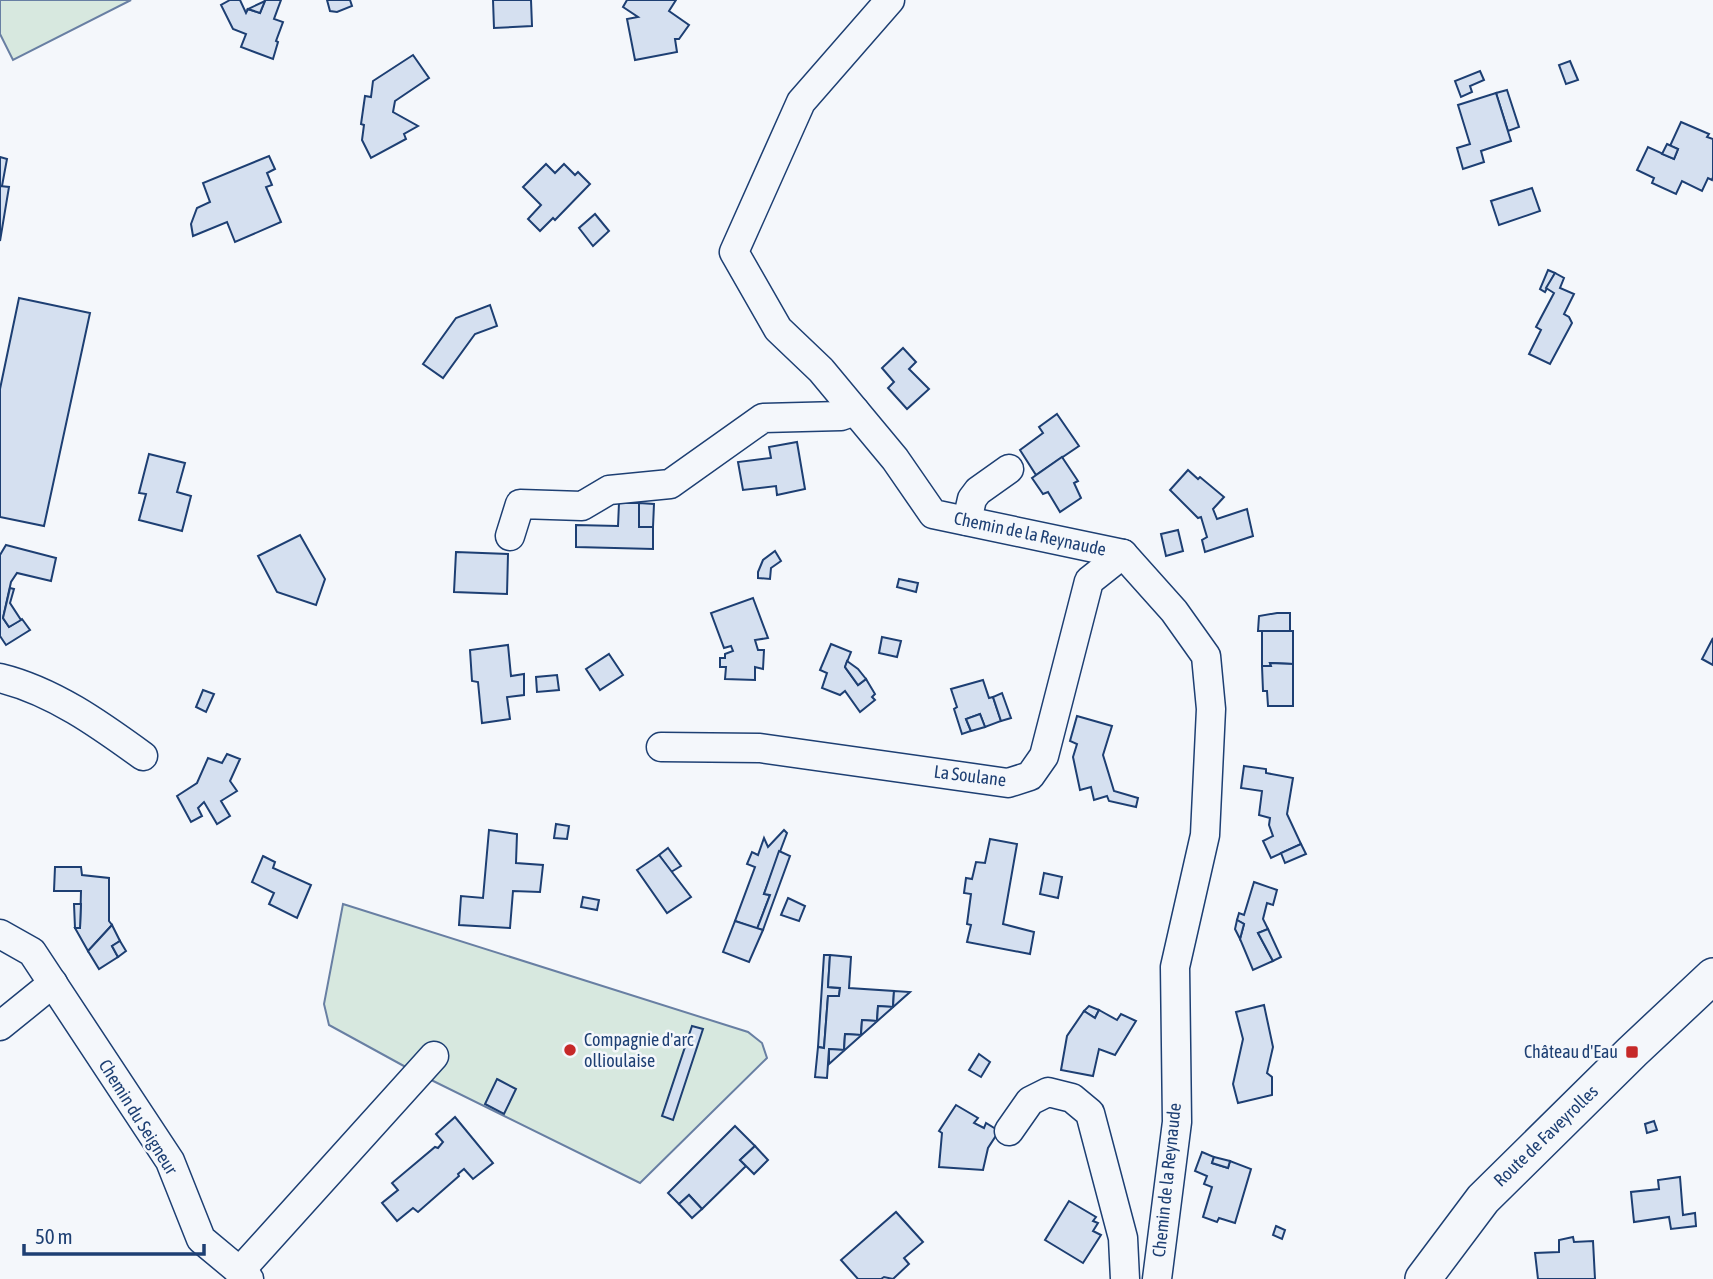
<svg xmlns="http://www.w3.org/2000/svg" width="1713" height="1279" font-family="'Asap Condensed',sans-serif">
<style>
.green{fill:#d7e8df;stroke:#687fa3;stroke-width:2}
.building{fill:#d5e0f0;stroke:#1d3f73;stroke-width:2}
.lines{fill:none;stroke-linecap:round;stroke-linejoin:round}
.minor-casing{stroke:#1d3f73;stroke-width:31}
.major-casing{stroke:#1d3f73;stroke-width:38}
.minor{stroke:#f4f7fb;stroke-width:28}
.major{stroke:#f4f7fb;stroke-width:35}
.poi-dot{fill:#c62828;stroke:#f4f7fb;stroke-width:2.5}
.labels{text-anchor:middle;stroke-width:5;stroke-linejoin:round;paint-order:stroke}
.street-label{font-size:18px;fill:#1d3f73;stroke:#f4f7fb}
.poi-label{font-size:18px;fill:#1d3f73;stroke:#f4f7fb;text-anchor:start}
</style>
<rect width="100%" height="100%" fill="#f4f7fb"/>
<g class="green">
<path d="M 0,0 L 131,0 L 13,60 L 0,34 Z"/>
<path d="M 343,904 L 748,1032 L 762,1043 L 767,1058 L 640,1183 L 413,1071 L 329,1025 L 324,1004 Z"/>
</g>
<g class="building">
<path d="M 230,0 L 240,0 L 246,13 L 248,9 L 260,13 L 265,0 L 281,0 L 274,19 L 283,22 L 276,41 L 278,42 L 273,59 L 241,47 L 246,34 L 233,29 L 221,5 Z"/>
<path d="M 327,0 L 350,0 L 352,6 L 337,12 L 330,11 Z"/>
<path d="M 493,0 L 531,0 L 532,26 L 494,28 Z"/>
<path d="M 627,0 L 676,0 L 669,11 L 689,25 L 679,39 L 675,39 L 677,52 L 635,60 L 627,19 L 638,17 L 623,7 Z"/>
<path d="M 265,1 L 260,13 L 248,9 Z"/>
<path d="M 413,55 L 429,78 L 395,101 L 393,112 L 418,126 L 404,134 L 406,139 L 371,158 L 362,140 L 364,125 L 361,124 L 365,96 L 371,97 L 373,81 Z"/>
<path d="M 1570,61 L 1578,80 L 1566,84 L 1559,65 Z"/>
<path d="M 1480,71 L 1484,80 L 1470,86 L 1472,92 L 1461,97 L 1455,81 Z"/>
<path d="M 1507,90 L 1519,127 L 1508,131 L 1496,93 Z"/>
<path d="M 1496,93 L 1511,141 L 1481,151 L 1484,162 L 1463,169 L 1457,148 L 1470,144 L 1458,105 Z"/>
<path d="M 1681,122 L 1709,134 L 1707,137 L 1713,139 L 1713,177 L 1712,180 L 1708,178 L 1702,191 L 1682,181 L 1676,194 L 1652,183 L 1654,178 L 1637,170 L 1648,147 L 1674,159 L 1678,149 L 1670,146 Z"/>
<path d="M 1667,144 L 1678,149 L 1674,159 L 1662,154 Z"/>
<path d="M 269,156 L 275,169 L 267,173 L 272,185 L 266,187 L 281,222 L 235,242 L 227,222 L 193,236 L 191,224 L 197,208 L 210,202 L 203,183 Z"/>
<path d="M 0,157 L 7,159 L 2,186 L 0,186 Z"/>
<path d="M 546,164 L 555,173 L 564,164 L 575,175 L 578,172 L 590,184 L 555,220 L 553,218 L 540,231 L 528,219 L 541,205 L 523,187 Z"/>
<path d="M 0,186 L 9,187 L 0,241 Z"/>
<path d="M 1532,188 L 1540,211 L 1499,225 L 1491,201 Z"/>
<path d="M 595,214 L 609,231 L 593,246 L 579,228 Z"/>
<path d="M 1548,270 L 1555,273 L 1545,292 L 1540,289 Z"/>
<path d="M 1555,273 L 1564,278 L 1560,288 L 1574,294 L 1564,314 L 1569,317 L 1572,323 L 1550,364 L 1529,354 L 1541,330 L 1536,327 L 1554,293 L 1546,288 Z"/>
<path d="M 19,298 L 90,313 L 44,526 L 0,517 L 0,389 Z"/>
<path d="M 490,305 L 497,326 L 475,334 L 443,378 L 423,364 L 456,318 Z"/>
<path d="M 903,348 L 916,362 L 909,369 L 929,389 L 907,409 L 888,388 L 894,382 L 882,368 Z"/>
<path d="M 1057,414 L 1079,446 L 1036,475 L 1020,450 L 1043,433 L 1039,427 Z"/>
<path d="M 797,442 L 805,489 L 777,495 L 776,486 L 743,490 L 738,462 L 771,458 L 769,447 Z"/>
<path d="M 149,454 L 185,463 L 177,492 L 191,496 L 182,531 L 139,520 L 146,494 L 139,493 Z"/>
<path d="M 1062,457 L 1078,481 L 1074,483 L 1081,498 L 1060,512 L 1048,492 L 1043,494 L 1032,478 Z"/>
<path d="M 1188,470 L 1198,479 L 1200,477 L 1224,497 L 1213,509 L 1217,519 L 1247,509 L 1253,536 L 1205,552 L 1202,540 L 1207,537 L 1201,517 L 1198,518 L 1170,490 Z"/>
<path d="M 619,503 L 639,503 L 639,527 L 653,527 L 653,549 L 576,547 L 576,525 L 618,526 Z"/>
<path d="M 639,503 L 654,504 L 653,527 L 639,527 Z"/>
<path d="M 1178,530 L 1183,551 L 1166,556 L 1161,534 Z"/>
<path d="M 300,535 L 325,579 L 316,605 L 277,592 L 258,556 Z"/>
<path d="M 6,545 L 56,558 L 51,581 L 17,573 L 11,582 L 3,618 L 9,627 L 22,619 L 30,630 L 6,645 L 0,636 L 0,555 Z"/>
<path d="M 775,551 L 781,561 L 771,568 L 770,579 L 758,578 L 758,572 L 763,560 Z"/>
<path d="M 456,552 L 508,554 L 507,594 L 454,592 Z"/>
<path d="M 899,579 L 918,583 L 916,592 L 897,587 Z"/>
<path d="M 10,588 L 14,589 L 10,603 L 21,620 L 9,627 L 3,618 Z"/>
<path d="M 753,598 L 768,638 L 755,640 L 758,650 L 764,650 L 763,669 L 755,667 L 755,680 L 725,679 L 726,667 L 720,667 L 720,658 L 725,658 L 725,654 L 733,651 L 731,646 L 724,648 L 711,613 Z"/>
<path d="M 1277,613 L 1290,613 L 1290,631 L 1258,631 L 1259,616 Z"/>
<path d="M 1262,631 L 1293,631 L 1293,664 L 1270,663 L 1271,666 L 1262,666 Z"/>
<path d="M 882,637 L 901,641 L 897,657 L 879,653 Z"/>
<path d="M 1713,638 L 1713,665 L 1702,659 Z"/>
<path d="M 831,644 L 851,652 L 845,667 L 858,685 L 866,679 L 875,694 L 872,697 L 875,700 L 860,712 L 845,691 L 840,695 L 822,688 L 827,673 L 820,670 Z"/>
<path d="M 508,645 L 511,676 L 524,674 L 524,695 L 507,697 L 510,719 L 482,723 L 478,682 L 472,681 L 470,650 Z"/>
<path d="M 609,654 L 623,675 L 600,690 L 586,669 Z"/>
<path d="M 847,661 L 858,669 L 866,679 L 858,685 L 845,667 Z"/>
<path d="M 1270,663 L 1293,664 L 1293,706 L 1268,706 L 1267,691 L 1263,691 L 1262,666 L 1271,666 Z"/>
<path d="M 557,675 L 559,690 L 537,692 L 536,677 Z"/>
<path d="M 983,680 L 989,698 L 993,697 L 1001,721 L 985,727 L 980,714 L 966,719 L 971,731 L 962,734 L 954,709 L 957,707 L 951,689 Z"/>
<path d="M 203,690 L 214,694 L 206,712 L 196,707 Z"/>
<path d="M 1002,693 L 1011,718 L 1001,721 L 993,697 Z"/>
<path d="M 980,714 L 985,727 L 971,731 L 966,719 Z"/>
<path d="M 1077,716 L 1112,726 L 1103,755 L 1114,791 L 1138,798 L 1136,807 L 1109,801 L 1107,796 L 1094,800 L 1091,787 L 1080,790 L 1073,757 L 1077,744 L 1070,741 Z"/>
<path d="M 227,754 L 240,759 L 230,781 L 237,791 L 221,801 L 230,816 L 217,824 L 204,802 L 198,808 L 202,816 L 191,822 L 177,796 L 197,783 L 208,758 L 222,763 Z"/>
<path d="M 1244,766 L 1266,769 L 1266,773 L 1293,778 L 1287,814 L 1301,844 L 1271,858 L 1263,841 L 1273,836 L 1269,825 L 1270,818 L 1259,815 L 1262,791 L 1241,788 Z"/>
<path d="M 556,824 L 569,826 L 567,839 L 554,838 Z"/>
<path d="M 489,830 L 517,834 L 516,863 L 543,865 L 540,892 L 513,891 L 510,928 L 459,925 L 461,896 L 483,898 Z"/>
<path d="M 784,830 L 787,833 L 764,894 L 770,895 L 757,929 L 735,921 L 755,867 L 747,864 L 752,852 L 758,855 L 764,838 L 768,847 Z"/>
<path d="M 990,839 L 1017,844 L 1003,924 L 1034,932 L 1030,954 L 967,942 L 971,925 L 967,924 L 971,894 L 964,893 L 966,878 L 972,879 L 976,862 L 985,863 Z"/>
<path d="M 1301,844 L 1306,854 L 1285,863 L 1281,853 Z"/>
<path d="M 668,848 L 681,866 L 671,872 L 659,855 Z"/>
<path d="M 779,851 L 790,856 L 763,930 L 757,929 L 770,895 L 764,894 Z"/>
<path d="M 659,855 L 691,897 L 667,913 L 637,870 Z"/>
<path d="M 263,856 L 275,862 L 273,868 L 311,885 L 297,918 L 269,904 L 274,893 L 252,882 Z"/>
<path d="M 55,867 L 81,867 L 82,875 L 109,878 L 109,921 L 112,925 L 88,951 L 75,928 L 80,928 L 81,891 L 54,891 Z"/>
<path d="M 1044,873 L 1062,877 L 1058,898 L 1040,894 Z"/>
<path d="M 1254,882 L 1277,890 L 1273,905 L 1267,903 L 1263,919 L 1268,929 L 1258,933 L 1273,961 L 1253,970 L 1240,939 L 1244,924 L 1237,920 L 1239,913 L 1244,915 Z"/>
<path d="M 583,897 L 599,900 L 597,910 L 581,907 Z"/>
<path d="M 788,898 L 805,906 L 799,921 L 781,915 Z"/>
<path d="M 74,904 L 81,904 L 80,928 L 75,928 Z"/>
<path d="M 1237,920 L 1244,924 L 1240,939 L 1235,929 Z"/>
<path d="M 735,921 L 763,930 L 749,962 L 723,952 Z"/>
<path d="M 112,925 L 120,941 L 112,946 L 118,957 L 99,969 L 88,951 Z"/>
<path d="M 1268,929 L 1281,957 L 1273,961 L 1258,933 Z"/>
<path d="M 120,941 L 126,951 L 118,957 L 112,946 Z"/>
<path d="M 824,955 L 830,955 L 828,987 L 840,988 L 839,996 L 828,996 L 824,1048 L 818,1047 Z"/>
<path d="M 830,955 L 851,957 L 849,988 L 894,991 L 893,1007 L 878,1006 L 877,1021 L 862,1020 L 861,1035 L 845,1034 L 844,1050 L 829,1049 L 827,1078 L 815,1077 L 818,1047 L 824,1048 L 828,996 L 839,996 L 840,988 L 828,987 Z"/>
<path d="M 894,991 L 910,992 L 829,1064 L 829,1049 L 844,1050 L 845,1034 L 861,1035 L 862,1020 L 877,1021 L 878,1006 L 893,1007 Z"/>
<path d="M 1264,1005 L 1273,1047 L 1267,1073 L 1272,1077 L 1272,1095 L 1238,1103 L 1233,1084 L 1243,1039 L 1236,1012 Z"/>
<path d="M 1089,1006 L 1099,1010 L 1095,1018 L 1084,1011 Z"/>
<path d="M 1099,1010 L 1117,1020 L 1121,1014 L 1136,1021 L 1115,1055 L 1099,1049 L 1093,1076 L 1061,1070 L 1067,1036 L 1084,1011 L 1095,1018 Z"/>
<path d="M 692,1026 L 703,1029 L 673,1120 L 662,1116 Z"/>
<path d="M 979,1054 L 990,1062 L 981,1077 L 969,1070 Z"/>
<path d="M 497,1079 L 516,1089 L 504,1114 L 485,1104 Z"/>
<path d="M 956,1105 L 978,1118 L 974,1123 L 984,1128 L 986,1123 L 999,1131 L 988,1148 L 983,1170 L 939,1167 L 942,1133 L 939,1131 Z"/>
<path d="M 455,1117 L 493,1163 L 473,1179 L 464,1169 L 458,1174 L 459,1176 L 418,1212 L 413,1208 L 397,1221 L 382,1203 L 398,1190 L 392,1183 L 435,1147 L 438,1148 L 443,1142 L 436,1134 Z"/>
<path d="M 1654,1121 L 1657,1130 L 1647,1133 L 1645,1124 Z"/>
<path d="M 735,1126 L 755,1146 L 740,1160 L 746,1166 L 702,1209 L 689,1195 L 679,1204 L 668,1193 Z"/>
<path d="M 755,1146 L 768,1160 L 754,1174 L 740,1160 Z"/>
<path d="M 1202,1152 L 1214,1157 L 1212,1163 L 1228,1168 L 1230,1161 L 1251,1169 L 1235,1223 L 1219,1218 L 1217,1222 L 1203,1217 L 1212,1187 L 1204,1184 L 1207,1176 L 1195,1171 Z"/>
<path d="M 1214,1157 L 1230,1161 L 1228,1168 L 1212,1163 Z"/>
<path d="M 1680,1177 L 1683,1215 L 1695,1213 L 1696,1226 L 1671,1229 L 1669,1217 L 1634,1222 L 1631,1192 L 1659,1189 L 1658,1180 Z"/>
<path d="M 689,1195 L 702,1209 L 692,1218 L 679,1204 Z"/>
<path d="M 1069,1201 L 1096,1217 L 1093,1221 L 1098,1223 L 1093,1231 L 1101,1235 L 1083,1263 L 1045,1240 Z"/>
<path d="M 896,1212 L 923,1242 L 904,1258 L 909,1264 L 893,1279 L 884,1277 L 881,1279 L 858,1279 L 841,1260 Z"/>
<path d="M 1276,1226 L 1285,1230 L 1282,1239 L 1273,1235 Z"/>
<path d="M 1573,1237 L 1574,1242 L 1593,1241 L 1595,1279 L 1538,1279 L 1535,1253 L 1559,1252 L 1559,1240 Z"/>
</g>
<g class="lines">
<defs>
<g id="minor">
<path d="M 890,0 L 801,102 L 734,252 L 778,329 L 821,370 L 895,459 L 933,514 L 1123,554 L 1174,611 L 1206,656 L 1211,709 L 1205,835 L 1175,967 L 1177,1122 L 1157,1279"/>
<path d="M 967,521 L 972,499 L 978,491 L 1009,469"/>
<path d="M 510,536 L 520,504 L 582,506 L 609,490 L 670,484 L 763,418 L 841,416 L 855,411"/>
<path d="M 0,678 C 53,691 99,724 143,756"/>
<path d="M 661,747 L 760,748 L 1008,783 L 1030,776 L 1044,756 L 1089,581 L 1123,554"/>
<path d="M 0,934 L 32,952 L 170,1161 L 201,1239 L 249,1279"/>
<path d="M 0,1026 L 53,983"/>
<path d="M 1009,1131 L 1030,1101 L 1048,1092 L 1072,1098 L 1090,1113 L 1123,1238 L 1125,1279"/>
<path d="M 239,1272 L 434,1056"/>
</g>
<path id="major" d="M 1423,1279 L 1483,1199 L 1632,1052 L 1713,976"/>
</defs>
<use href="#minor" class="minor-casing"/>
<use href="#major" class="major-casing"/>
<use href="#minor" class="minor"/>
<use href="#major" class="major"/>
</g>
<g class="poi-dot">
<circle cx="570" cy="1050" r="7"/>
<rect x="1625" y="1045" width="14" height="14" rx="3.5"/>
</g>
<g class="labels">
<g class="street-label">
<text transform="translate(1030 534) rotate(12)" y="6">Chemin de la Reynaude</text>
<text transform="translate(970 776) rotate(7)" y="6">La Soulane</text>
<text transform="translate(138 1117) rotate(58)" y="6">Chemin du Seigneur</text>
<text transform="translate(1546 1136) rotate(-44)" y="6">Route de Faveyrolles</text>
<text transform="translate(1167 1180) rotate(-84)" y="6">Chemin de la Reynaude</text>
</g>
<g class="poi-label">
<text x="584" y="1046">Compagnie d'arc<tspan x="584" dy="21">ollioulaise</tspan></text>
<text x="1618" y="1058" text-anchor="end">Château d'Eau</text>
</g>
</g>
<path d="M24 1244v10h180v-10" fill="none" stroke="#1d3f73" stroke-width="3.5"/>
<text x="35" y="1244" font-size="21" fill="#1d3f73" stroke="#f4f7fb" stroke-width="5" paint-order="stroke">50 m</text>
</svg>
